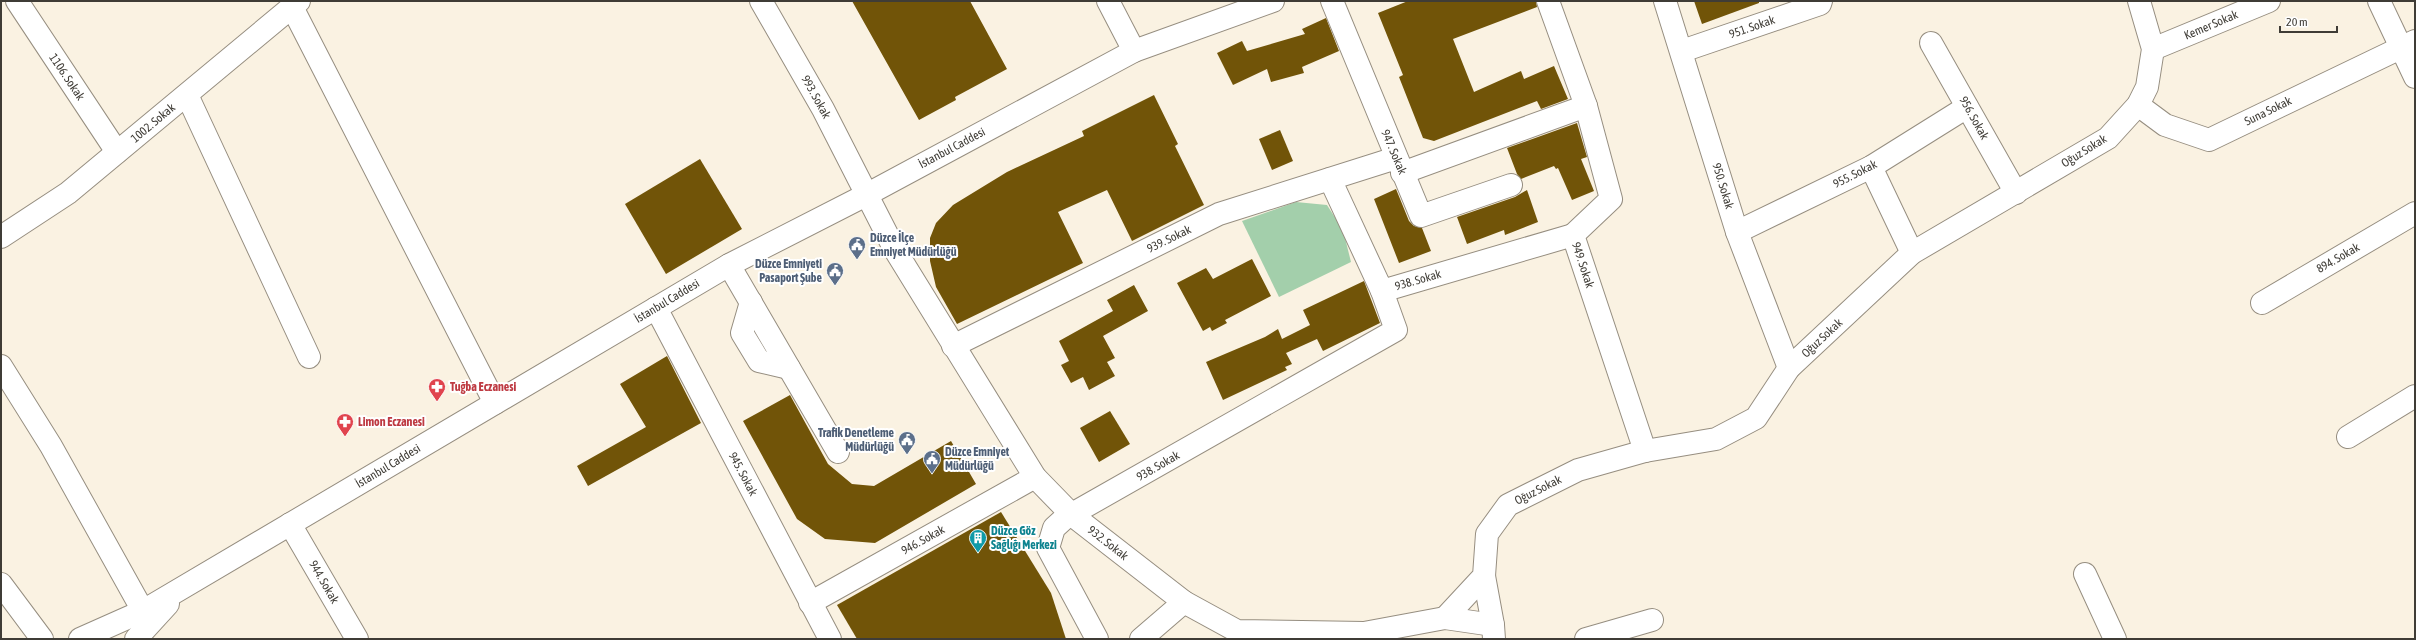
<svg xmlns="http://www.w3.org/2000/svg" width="2416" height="640" font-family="'Asap Condensed',sans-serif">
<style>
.green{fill:#a3cfab}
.building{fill:#715408}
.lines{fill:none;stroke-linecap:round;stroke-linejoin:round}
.minor-casing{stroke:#968e80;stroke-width:24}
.major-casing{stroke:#968e80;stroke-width:24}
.minor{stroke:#fff;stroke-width:22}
.major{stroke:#fff;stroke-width:22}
.labels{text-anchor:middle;stroke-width:4;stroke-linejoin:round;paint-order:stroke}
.street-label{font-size:12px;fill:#3f3c36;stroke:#fff}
.service-label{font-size:12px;font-weight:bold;fill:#4e5e75;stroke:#fff;text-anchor:start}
.health-label{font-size:12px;font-weight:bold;fill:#be3a42;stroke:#fff;text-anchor:start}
.culture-label{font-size:12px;font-weight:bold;fill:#0d838f;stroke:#fff;text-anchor:start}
</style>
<rect width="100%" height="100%" fill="#faf2e2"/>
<path class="green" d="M 1296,202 L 1327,205 L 1343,230 L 1351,262 L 1279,297 L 1242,221 Z"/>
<g class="building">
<path d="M 852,1 L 970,1 L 1007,69 L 955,97 L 956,100 L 919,120 Z"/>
<path d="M 1408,1 L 1536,1 L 1537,7 L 1453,39 L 1474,92 L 1521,71 L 1524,79 L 1554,66 L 1568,99 L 1541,109 L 1537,101 L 1434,141 L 1423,138 L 1399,77 L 1403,75 L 1378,13 Z"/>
<path d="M 1694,1 L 1759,1 L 1759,3 L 1702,24 Z"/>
<path d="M 1326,18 L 1339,51 L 1302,67 L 1304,73 L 1271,82 L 1267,69 L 1233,85 L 1217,53 L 1242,41 L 1247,51 L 1305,34 L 1302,29 Z"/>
<path d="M 1154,95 L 1178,144 L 1175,146 L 1204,205 L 1132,241 L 1107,190 L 1058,212 L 1083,263 L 957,324 L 936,287 L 930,261 L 930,238 L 936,223 L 953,205 L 1007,172 L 1084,136 L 1082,131 Z"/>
<path d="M 1577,123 L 1587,157 L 1581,159 L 1594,191 L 1572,200 L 1558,168 L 1556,169 L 1554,166 L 1521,179 L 1517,174 L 1507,148 Z"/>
<path d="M 1280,130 L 1293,161 L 1272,170 L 1259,139 Z"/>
<path d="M 700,159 L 742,229 L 666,274 L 625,204 Z"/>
<path d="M 1396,189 L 1409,221 L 1414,226 L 1422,228 L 1431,251 L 1399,263 L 1374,199 Z"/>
<path d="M 1527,190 L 1538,222 L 1505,235 L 1504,230 L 1467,244 L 1457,217 L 1515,197 Z"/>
<path d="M 1252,259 L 1271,296 L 1225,320 L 1227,323 L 1212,331 L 1210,327 L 1203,331 L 1177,283 L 1206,268 L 1213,279 Z"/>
<path d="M 1364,281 L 1380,323 L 1323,351 L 1317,339 L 1286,353 L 1292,364 L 1285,367 L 1287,370 L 1223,400 L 1206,362 L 1265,337 L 1278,329 L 1282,339 L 1310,325 L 1303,310 Z"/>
<path d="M 1134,285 L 1148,311 L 1103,336 L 1115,358 L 1107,362 L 1115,376 L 1089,390 L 1083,377 L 1071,383 L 1061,365 L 1069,361 L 1059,341 L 1113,311 L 1107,300 Z"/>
<path d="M 667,356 L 701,423 L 588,486 L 577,466 L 646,427 L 620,384 Z"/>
<path d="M 790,395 L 828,464 L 852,484 L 874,486 L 951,441 L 976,484 L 875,543 L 825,539 L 797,519 L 743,421 Z"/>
<path d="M 1110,411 L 1130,444 L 1099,462 L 1080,428 Z"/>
<path d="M 1001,512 L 1051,593 L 1066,639 L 857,639 L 837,605 Z"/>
</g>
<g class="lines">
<defs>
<g id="minor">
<path d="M 17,1 L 117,152"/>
<path d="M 761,1 L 823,109 L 895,250 L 1035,477 L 1072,515 L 1184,602 L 1237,631 L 1364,633 L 1445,618 L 1493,625 L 1494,639"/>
<path d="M 1108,1 L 1134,51"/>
<path d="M 1332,1 L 1421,216 L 1511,185"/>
<path d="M 1548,1 L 1586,106 L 1611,199 L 1573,235 L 1645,451"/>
<path d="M 1665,1 L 1737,232 L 1789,368"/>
<path d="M 2379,1 L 2415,77"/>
<path d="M 292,7 L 495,403"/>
<path d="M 1931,43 L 2016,193"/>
<path d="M 2153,49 L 2269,1"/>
<path d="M 1682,51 L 1820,4 L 1821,1"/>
<path d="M 187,95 L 309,357"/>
<path d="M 2138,105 L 2165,125 L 2209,140 L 2415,41"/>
<path d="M 1871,167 L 1912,253"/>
<path d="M 1402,173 L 1586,106"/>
<path d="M 1330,179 L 1382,291 L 1573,235"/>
<path d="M 1737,232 L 1871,167 L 1967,107"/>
<path d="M 1,237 L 68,193 L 299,1"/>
<path d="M 729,265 L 838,452"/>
<path d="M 751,302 L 742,333 L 759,361 L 789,368"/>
<path d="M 2262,303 L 2415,213"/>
<path d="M 656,308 L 830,639"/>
<path d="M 953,346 L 1219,214 L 1396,158"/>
<path d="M 1,366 L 51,446 L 143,611"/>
<path d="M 2348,437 L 2415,396"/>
<path d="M 290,524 L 357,639"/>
<path d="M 2085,574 L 2115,639"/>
<path d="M 1484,576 L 1493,625"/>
<path d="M 1,584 L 42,639"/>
<path d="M 810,603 L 1035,477"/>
<path d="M 1445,618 L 1484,576 L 1487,534 L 1508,505 L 1578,470 L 1645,451 L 1716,439 L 1756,418 L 1789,368 L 1912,253 L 2108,138 L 2138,105 L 2147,87 L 2153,49 L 2139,1"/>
<path d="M 1097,639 L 1048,548 L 1054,528 L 1065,518 L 1396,330 L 1382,291"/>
<path d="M 1141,639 L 1184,602"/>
<path d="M 1586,639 L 1652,620"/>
</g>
<g id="major">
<path d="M 80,639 L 143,611 L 729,265 L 866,195 L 1134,51 L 1273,1"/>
<path d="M 136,639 L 168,604"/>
</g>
</defs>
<use href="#minor" class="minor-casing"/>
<use href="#major" class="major-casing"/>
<use href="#minor" class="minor"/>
<use href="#major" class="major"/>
</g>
<defs>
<symbol id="civic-pin" viewBox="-11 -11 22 30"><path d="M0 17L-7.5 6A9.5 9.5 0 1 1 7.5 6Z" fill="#5c6f8a" stroke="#fff"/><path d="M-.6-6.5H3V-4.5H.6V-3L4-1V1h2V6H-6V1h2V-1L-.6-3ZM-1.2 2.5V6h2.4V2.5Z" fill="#fff"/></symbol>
<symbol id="pharmacy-pin" viewBox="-11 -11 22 30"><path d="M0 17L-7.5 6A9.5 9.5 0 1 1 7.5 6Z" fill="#e0444e" stroke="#fff"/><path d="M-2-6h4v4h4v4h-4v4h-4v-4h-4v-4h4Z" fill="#fff"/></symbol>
<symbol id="building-pin" viewBox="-11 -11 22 30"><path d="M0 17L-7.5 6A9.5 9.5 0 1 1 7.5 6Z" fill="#0f9aa8" stroke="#fff"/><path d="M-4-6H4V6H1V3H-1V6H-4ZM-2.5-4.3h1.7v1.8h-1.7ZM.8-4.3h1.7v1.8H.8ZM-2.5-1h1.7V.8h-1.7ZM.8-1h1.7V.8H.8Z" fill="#fff"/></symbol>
</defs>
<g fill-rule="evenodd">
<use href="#civic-pin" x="847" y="235" width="20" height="27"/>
<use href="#civic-pin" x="825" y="261" width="20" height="27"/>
<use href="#pharmacy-pin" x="427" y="377" width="20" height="27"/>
<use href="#pharmacy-pin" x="335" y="412" width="20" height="27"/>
<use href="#civic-pin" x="897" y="430" width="20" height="27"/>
<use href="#civic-pin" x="922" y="449" width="20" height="27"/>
<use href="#building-pin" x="968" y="528" width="20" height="27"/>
</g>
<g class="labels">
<g class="street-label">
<text transform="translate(2211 25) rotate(-23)" y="4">Kemer Sokak</text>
<text transform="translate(1752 27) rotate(-19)" y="4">951. Sokak</text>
<text transform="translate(67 77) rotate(56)" y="4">1106. Sokak</text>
<text transform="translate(816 97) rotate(61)" y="4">993. Sokak</text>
<text transform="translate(2268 111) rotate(-26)" y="4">Suna Sokak</text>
<text transform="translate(1974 118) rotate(61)" y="4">956. Sokak</text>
<text transform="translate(153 123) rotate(-40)" y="4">1002. Sokak</text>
<text transform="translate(952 148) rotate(-28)" y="4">İstanbul Caddesi</text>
<text transform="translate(2084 151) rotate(-32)" y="4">Oğuz Sokak</text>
<text transform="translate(1394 152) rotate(67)" y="4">947. Sokak</text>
<text transform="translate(1855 174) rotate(-27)" y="4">955. Sokak</text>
<text transform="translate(1723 186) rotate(73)" y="4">950. Sokak</text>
<text transform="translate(1169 239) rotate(-26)" y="4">939. Sokak</text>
<text transform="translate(2338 258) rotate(-30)" y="4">894. Sokak</text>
<text transform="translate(1583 265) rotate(72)" y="4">949. Sokak</text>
<text transform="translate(1418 280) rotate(-16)" y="4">938. Sokak</text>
<text transform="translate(667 301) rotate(-31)" y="4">İstanbul Caddesi</text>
<text transform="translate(1822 338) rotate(-43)" y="4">Oğuz Sokak</text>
<text transform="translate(388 466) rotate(-31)" y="4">İstanbul Caddesi</text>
<text transform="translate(1158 466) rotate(-30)" y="4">938. Sokak</text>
<text transform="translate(743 474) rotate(62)" y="4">945. Sokak</text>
<text transform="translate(1538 490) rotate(-27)" y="4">Oğuz Sokak</text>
<text transform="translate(923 540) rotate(-29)" y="4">946. Sokak</text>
<text transform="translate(1108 543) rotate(38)" y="4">932. Sokak</text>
<text transform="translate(324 582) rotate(60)" y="4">944. Sokak</text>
</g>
<g class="service-label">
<text x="870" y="242">Düzce İlçe<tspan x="870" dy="14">Emniyet Müdürlüğü</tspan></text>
<text x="822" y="268" text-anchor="end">Düzce Emniyeti<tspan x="822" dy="14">Pasaport Şube</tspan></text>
<text x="894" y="437" text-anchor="end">Trafik Denetleme<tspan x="894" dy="14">Müdürlüğü</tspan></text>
<text x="945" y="456">Düzce Emniyet<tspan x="945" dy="14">Müdürlüğü</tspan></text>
</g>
<g class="health-label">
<text x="450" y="391">Tuğba Eczanesi</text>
<text x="358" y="426">Limon Eczanesi</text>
</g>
<g class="culture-label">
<text x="991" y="535">Düzce Göz<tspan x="991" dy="14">Sağlığı Merkezi</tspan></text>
</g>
</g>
<rect width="2416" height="640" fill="none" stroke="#3f3c36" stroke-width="4"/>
<path d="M2280 26v6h57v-6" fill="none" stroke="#3f3c36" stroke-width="2"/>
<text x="2286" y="26" font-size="12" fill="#3f3c36" stroke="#ffffff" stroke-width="3" paint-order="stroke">20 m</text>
</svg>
